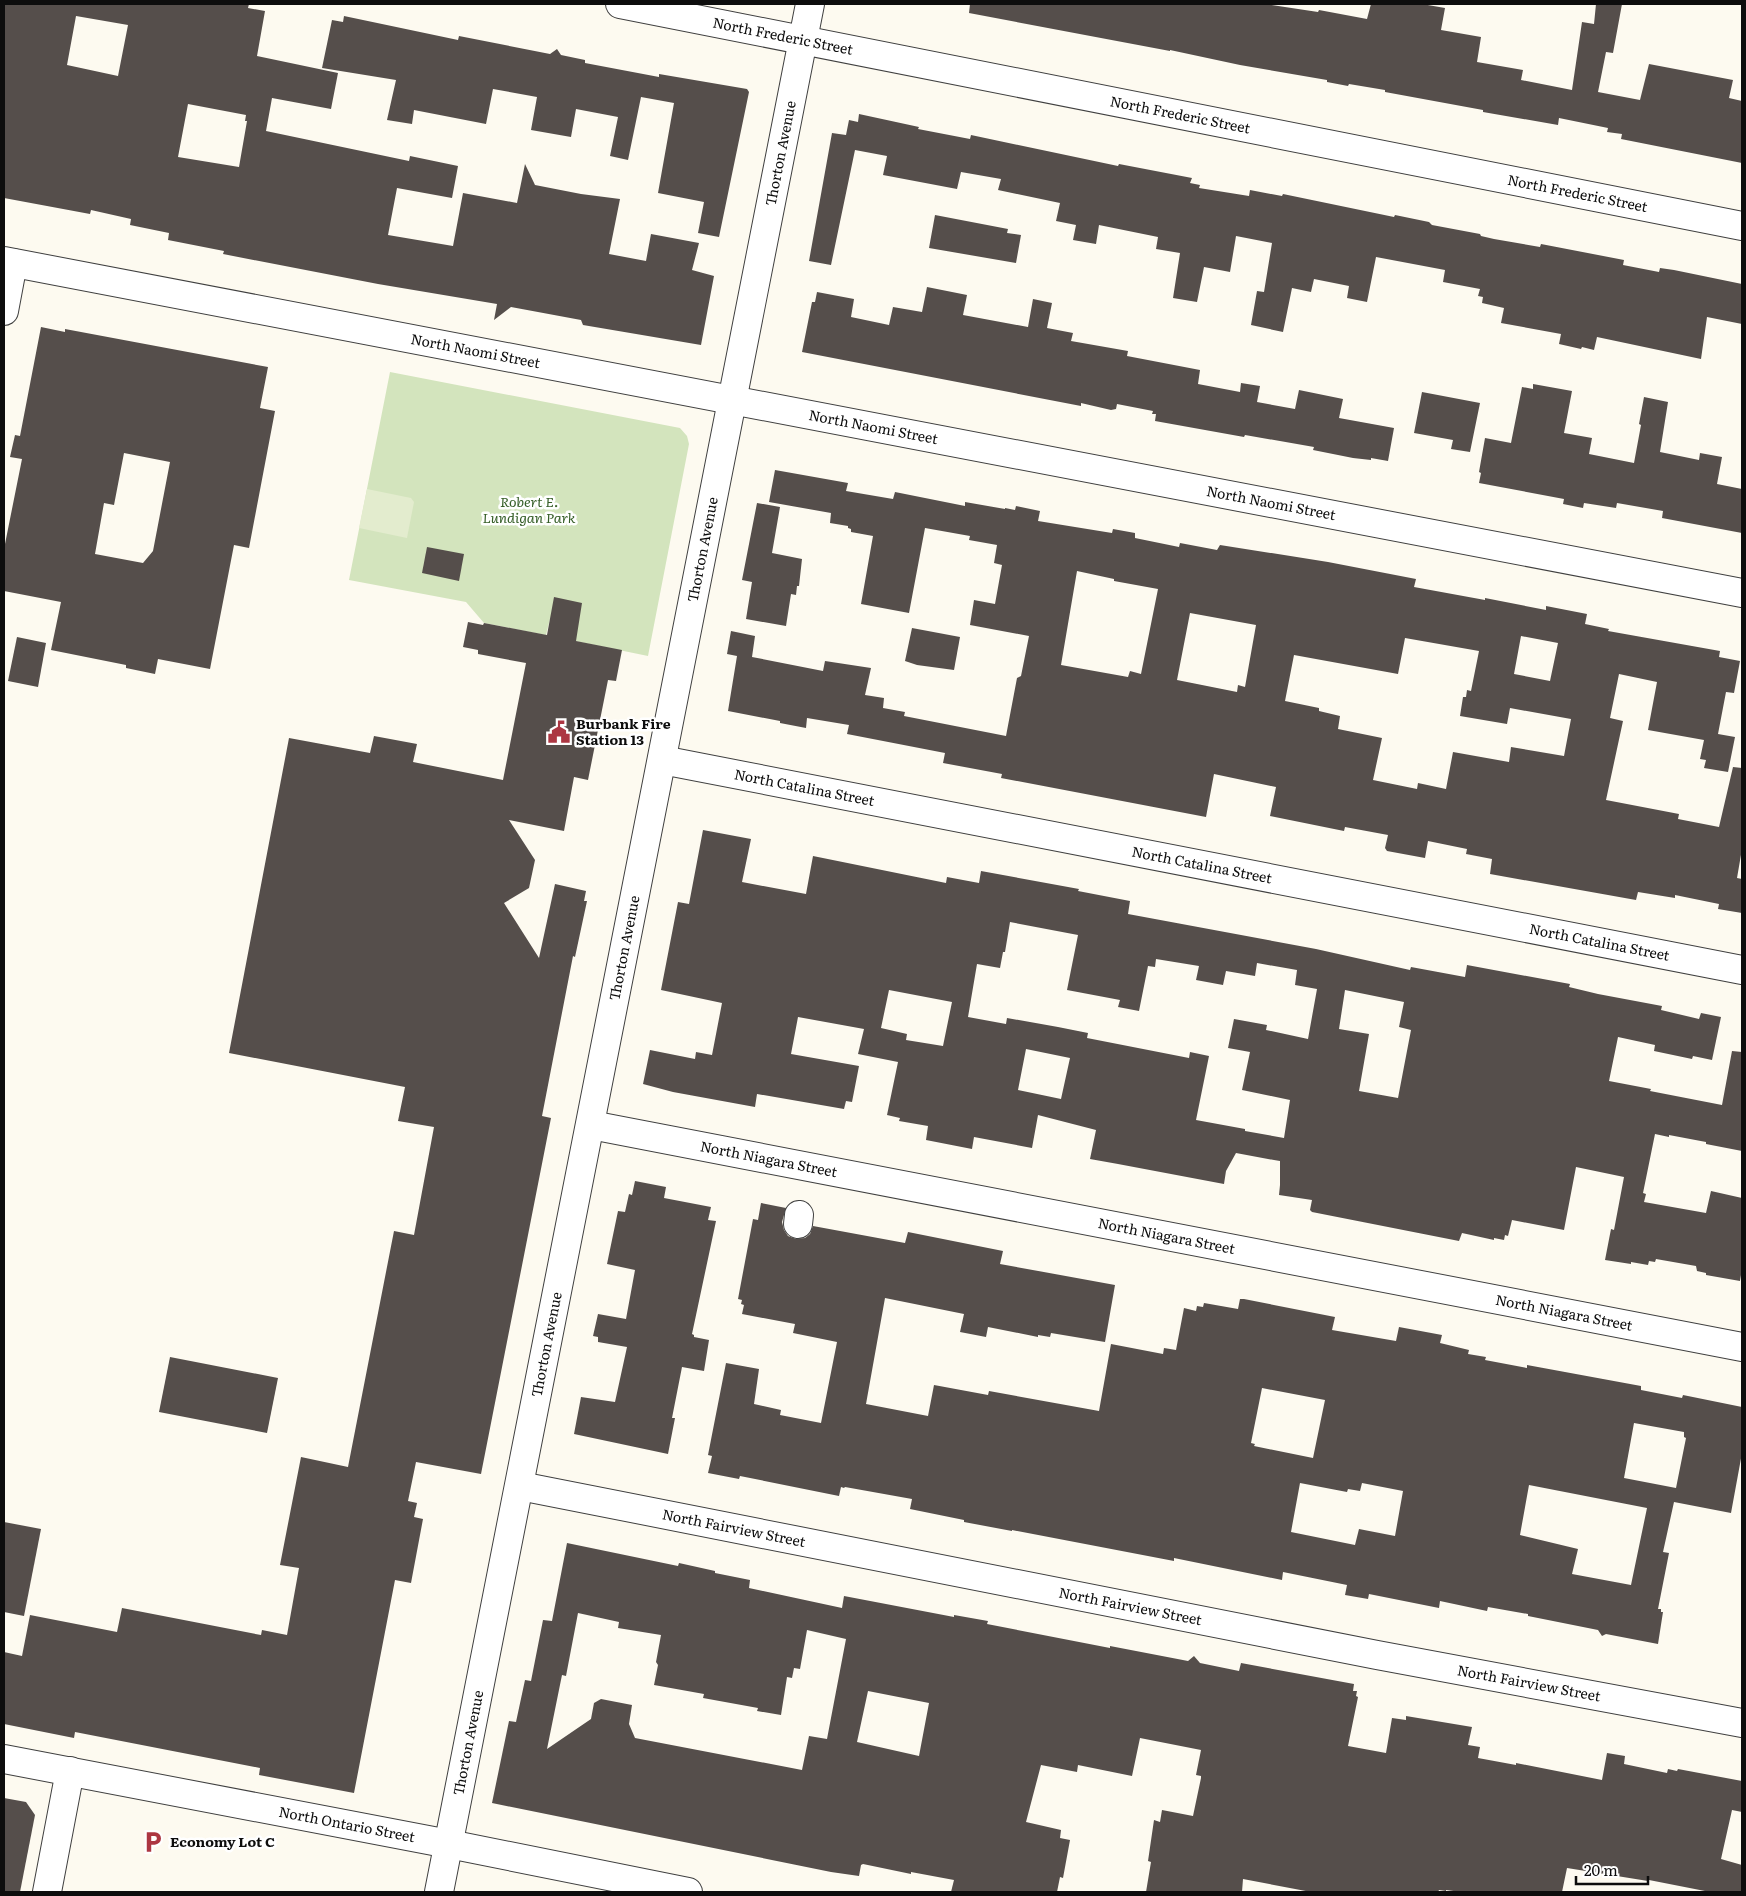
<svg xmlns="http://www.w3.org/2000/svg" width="1746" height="1896" font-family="Literata,serif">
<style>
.green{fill:#d3e4bd}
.pitch{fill:#e3ecce}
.building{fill:#554e4b;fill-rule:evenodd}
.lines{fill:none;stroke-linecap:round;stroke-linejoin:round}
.minor-casing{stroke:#404040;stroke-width:30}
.minor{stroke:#fff;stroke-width:28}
.labels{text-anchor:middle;stroke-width:5;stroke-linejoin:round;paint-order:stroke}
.street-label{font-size:14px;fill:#0d0d0d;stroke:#fff}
.park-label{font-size:14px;font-style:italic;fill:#345d26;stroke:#fff}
.poi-label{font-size:14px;font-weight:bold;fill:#0d0d0d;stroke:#fff;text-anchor:start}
</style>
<rect width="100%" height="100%" fill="#fdfaf0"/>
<path class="green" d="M 390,372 L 680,428 L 687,436 L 689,444 L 648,656 L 575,641 L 550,619 L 546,635 L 484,623 L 466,602 L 349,580 Z"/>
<path class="pitch" d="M 367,489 L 411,498 L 414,502 L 407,538 L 359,528 Z"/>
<g class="building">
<path d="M 4,4 L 249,4 L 248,8 L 265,11 L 257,56 L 338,73 L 331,109 L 272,98 L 266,131 L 409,161 L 410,156 L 458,166 L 452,198 L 397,188 L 388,235 L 453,246 L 463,193 L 517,203 L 525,164 L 535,185 L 581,194 L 620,199 L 609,254 L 646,261 L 651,234 L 699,243 L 692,270 L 714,276 L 701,345 L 583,325 L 581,320 L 511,307 L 494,320 L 497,304 L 378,284 L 223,254 L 224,251 L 168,240 L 169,233 L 130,225 L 131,219 L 91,210 L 90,214 L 4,198 ZM 76,16 L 128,25 L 118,76 L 67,65 ZM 188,104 L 246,115 L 245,121 L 247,121 L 239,167 L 178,157 Z"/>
<path d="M 970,4 L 1265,4 L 1318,12 L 1319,10 L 1367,19 L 1371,4 L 1422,4 L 1445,8 L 1441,30 L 1481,37 L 1477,62 L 1523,70 L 1521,80 L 1572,90 L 1582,22 L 1594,24 L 1596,4 L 1622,4 L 1613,53 L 1606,52 L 1598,92 L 1640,100 L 1649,64 L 1733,80 L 1729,98 L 1742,101 L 1742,163 L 1621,139 L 1622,134 L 1607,132 L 1608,128 L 1559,118 L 1558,125 L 1483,112 L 1483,110 L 1385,92 L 1385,90 L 1349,84 L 1348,86 L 1327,82 L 1327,80 L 1240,65 L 1170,50 L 1170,51 L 969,13 Z"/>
<path d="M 344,16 L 458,40 L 459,36 L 550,54 L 557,49 L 561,55 L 585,60 L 585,63 L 659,77 L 659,74 L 747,89 L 749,92 L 719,237 L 698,233 L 704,202 L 658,193 L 674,103 L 641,97 L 628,160 L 610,156 L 618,117 L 576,109 L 571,137 L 531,130 L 537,97 L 493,89 L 486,124 L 414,110 L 412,124 L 387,120 L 396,80 L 322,68 L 332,20 L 343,22 Z"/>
<path d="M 859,114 L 919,127 L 918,129 L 970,139 L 971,135 L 1118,166 L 1119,164 L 1192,178 L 1190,183 L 1200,185 L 1199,188 L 1249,196 L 1250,190 L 1282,196 L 1283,194 L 1394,217 L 1395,215 L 1429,222 L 1432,225 L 1480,234 L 1481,236 L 1494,239 L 1540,247 L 1541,244 L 1624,260 L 1623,265 L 1659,272 L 1660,268 L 1674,270 L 1742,284 L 1742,324 L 1707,317 L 1701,359 L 1597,337 L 1594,350 L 1582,347 L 1581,349 L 1559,344 L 1561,334 L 1501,323 L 1504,308 L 1482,303 L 1483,297 L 1478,296 L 1480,289 L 1443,282 L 1445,270 L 1376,257 L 1367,302 L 1347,298 L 1349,286 L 1314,279 L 1311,292 L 1292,288 L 1283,332 L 1251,325 L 1257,291 L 1264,292 L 1272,243 L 1236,236 L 1230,272 L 1204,267 L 1197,302 L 1173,298 L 1180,253 L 1156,249 L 1158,237 L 1099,225 L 1096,244 L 1073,240 L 1076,225 L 1056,221 L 1060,203 L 998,190 L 1001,179 L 961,172 L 957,189 L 883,175 L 887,156 L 855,150 L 831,265 L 809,261 L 832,133 L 846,135 L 849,120 L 858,122 Z"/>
<path d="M 935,215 L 1008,229 L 1007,233 L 1021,235 L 1016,263 L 929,248 Z"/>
<path d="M 927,287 L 967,295 L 963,315 L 1028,327 L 1033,299 L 1052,303 L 1047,328 L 1073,333 L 1071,341 L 1128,351 L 1127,356 L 1200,370 L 1198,384 L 1240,392 L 1241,383 L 1260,386 L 1257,402 L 1295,409 L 1299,390 L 1343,399 L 1339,418 L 1394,428 L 1388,461 L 1371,458 L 1371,460 L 1353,458 L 1313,450 L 1314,447 L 1245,435 L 1244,437 L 1155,421 L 1156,414 L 1152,414 L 1153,411 L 1117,404 L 1116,409 L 1111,410 L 1081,403 L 1081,406 L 802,352 L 812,302 L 815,302 L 817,292 L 854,299 L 851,317 L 889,325 L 893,307 L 922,312 Z"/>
<path d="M 41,327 L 65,332 L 65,329 L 268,367 L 260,408 L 275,411 L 249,548 L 234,545 L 210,669 L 158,659 L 155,674 L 126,668 L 126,665 L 51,650 L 61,602 L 4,591 L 4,549 L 22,459 L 10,457 L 15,435 L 20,436 ZM 124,453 L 170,462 L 153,551 L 143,563 L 95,554 L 104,503 L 114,505 Z"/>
<path d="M 1533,384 L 1572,391 L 1564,433 L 1592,438 L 1589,454 L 1634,463 L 1641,425 L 1639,424 L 1644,397 L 1668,402 L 1660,452 L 1699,460 L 1700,453 L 1722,457 L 1717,484 L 1742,489 L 1742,533 L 1662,518 L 1663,511 L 1617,503 L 1616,508 L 1584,503 L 1583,508 L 1563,504 L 1564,499 L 1479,483 L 1481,473 L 1479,472 L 1485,438 L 1511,443 L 1522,387 L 1533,389 Z"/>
<path d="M 1422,392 L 1480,403 L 1470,452 L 1451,449 L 1453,440 L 1414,433 Z"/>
<path d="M 775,470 L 848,483 L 846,491 L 893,499 L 895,492 L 965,506 L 965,502 L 1005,509 L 1005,508 L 1015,510 L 1016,506 L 1040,511 L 1038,521 L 1112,533 L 1113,529 L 1135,533 L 1135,538 L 1179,547 L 1180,543 L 1217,550 L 1220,545 L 1328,562 L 1416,579 L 1414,587 L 1485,600 L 1485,598 L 1546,610 L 1546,606 L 1587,614 L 1585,624 L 1609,629 L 1608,631 L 1720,651 L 1719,657 L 1740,661 L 1734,693 L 1726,692 L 1718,734 L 1735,737 L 1728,772 L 1704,768 L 1706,760 L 1700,759 L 1704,740 L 1648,730 L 1657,682 L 1619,674 L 1610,718 L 1623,721 L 1606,800 L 1679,814 L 1678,819 L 1719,827 L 1733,767 L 1742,768 L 1742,849 L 1737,878 L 1742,879 L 1742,913 L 1718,909 L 1719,904 L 1675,895 L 1675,898 L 1638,892 L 1636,900 L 1490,874 L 1492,859 L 1466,854 L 1467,849 L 1428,841 L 1425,858 L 1387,851 L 1385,848 L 1388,835 L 1345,827 L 1344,831 L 1270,816 L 1276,787 L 1214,774 L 1206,817 L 1001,778 L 1002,774 L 943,763 L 945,753 L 847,734 L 849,725 L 807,718 L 806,728 L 780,723 L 780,721 L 728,711 L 737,656 L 727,654 L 731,631 L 755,636 L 752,657 L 823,671 L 825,661 L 871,668 L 865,695 L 884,698 L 883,708 L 905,712 L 904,716 L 1006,736 L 1017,678 L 1021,676 L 1029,636 L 970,625 L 974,600 L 995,604 L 1002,565 L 994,563 L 997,545 L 969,540 L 970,536 L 925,528 L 909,613 L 861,604 L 873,536 L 851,532 L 851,529 L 848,528 L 848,526 L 830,523 L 831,513 L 769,502 ZM 1077,571 L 1114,579 L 1114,581 L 1158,589 L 1141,674 L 1130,671 L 1128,677 L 1061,665 ZM 1190,613 L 1256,625 L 1245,687 L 1238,685 L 1237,692 L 1177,680 ZM 1521,636 L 1558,643 L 1550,681 L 1514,674 ZM 1405,638 L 1479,651 L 1471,691 L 1467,690 L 1466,697 L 1463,697 L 1460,716 L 1507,724 L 1510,708 L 1571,719 L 1564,756 L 1511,747 L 1509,762 L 1453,752 L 1446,789 L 1418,783 L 1417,789 L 1373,780 L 1382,738 L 1338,729 L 1340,716 L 1319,711 L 1319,708 L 1285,701 L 1294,655 L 1398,674 Z"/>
<path d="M 757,503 L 780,507 L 772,553 L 802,559 L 799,586 L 797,586 L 796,595 L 791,594 L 786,626 L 746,619 L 752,582 L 742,580 Z"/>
<path d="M 427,547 L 464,554 L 459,581 L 422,573 Z"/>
<path d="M 554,597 L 582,603 L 576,641 L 622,650 L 616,681 L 608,680 L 588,780 L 574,777 L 564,831 L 509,820 L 535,860 L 529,888 L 504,903 L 539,958 L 555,884 L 586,891 L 584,901 L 587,901 L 575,957 L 573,956 L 542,1116 L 551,1118 L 481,1474 L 416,1462 L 408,1501 L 417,1503 L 414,1517 L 423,1519 L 411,1583 L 395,1580 L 354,1793 L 259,1775 L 260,1768 L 75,1732 L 74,1738 L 4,1724 L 4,1652 L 22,1656 L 30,1615 L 117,1632 L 122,1608 L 261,1635 L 262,1630 L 287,1635 L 299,1568 L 280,1565 L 301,1457 L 348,1467 L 394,1231 L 414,1235 L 434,1127 L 398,1121 L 405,1087 L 229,1053 L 289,738 L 370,753 L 374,736 L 417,744 L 413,762 L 503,780 L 526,663 L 478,654 L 478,650 L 463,647 L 468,622 L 483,625 L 484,623 L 547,635 Z"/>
<path d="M 912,628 L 960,637 L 954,670 L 917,665 L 905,661 Z"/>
<path d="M 17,637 L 46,643 L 38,687 L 8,681 Z"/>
<path d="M 703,830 L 751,839 L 742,882 L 806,894 L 813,856 L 946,883 L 947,877 L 979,883 L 981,871 L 1079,889 L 1078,891 L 1130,901 L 1128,914 L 1316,949 L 1410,970 L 1411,967 L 1465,977 L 1467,965 L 1570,984 L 1569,987 L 1598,994 L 1662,1006 L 1661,1010 L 1699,1019 L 1701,1013 L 1721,1017 L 1712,1060 L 1693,1056 L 1692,1059 L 1654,1051 L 1655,1045 L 1618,1037 L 1609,1081 L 1651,1089 L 1650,1091 L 1722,1105 L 1732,1051 L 1742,1052 L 1742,1151 L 1706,1144 L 1706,1142 L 1669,1135 L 1669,1137 L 1655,1134 L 1643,1193 L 1646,1194 L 1644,1202 L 1706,1213 L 1711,1191 L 1742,1198 L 1742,1269 L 1740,1281 L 1706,1275 L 1706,1273 L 1697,1271 L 1696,1266 L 1656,1259 L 1655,1262 L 1649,1261 L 1648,1265 L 1631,1262 L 1631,1264 L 1605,1260 L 1611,1229 L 1614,1230 L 1624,1177 L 1576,1167 L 1564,1230 L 1512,1220 L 1508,1236 L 1505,1235 L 1504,1240 L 1494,1238 L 1494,1240 L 1462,1233 L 1459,1241 L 1312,1212 L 1310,1210 L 1312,1200 L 1279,1195 L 1280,1185 L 1280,1161 L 1274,1160 L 1236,1153 L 1226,1171 L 1224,1184 L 1118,1164 L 1090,1159 L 1096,1130 L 1038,1115 L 1032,1148 L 974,1137 L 972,1149 L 926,1140 L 928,1126 L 899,1121 L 900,1118 L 887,1115 L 898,1062 L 858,1054 L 864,1029 L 798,1017 L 791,1054 L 859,1066 L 852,1102 L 846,1101 L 844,1109 L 757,1094 L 755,1107 L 673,1092 L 643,1084 L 650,1050 L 695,1059 L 696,1052 L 712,1055 L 722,1003 L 661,990 L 678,902 L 689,904 ZM 1010,922 L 1078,935 L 1067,990 L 1120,1000 L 1118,1007 L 1139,1011 L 1148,966 L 1155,967 L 1156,959 L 1199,966 L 1196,980 L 1223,985 L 1226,971 L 1255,976 L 1257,963 L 1297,970 L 1295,985 L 1317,989 L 1308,1039 L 1266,1030 L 1267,1025 L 1234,1019 L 1228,1048 L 1250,1052 L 1242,1090 L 1290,1100 L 1284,1138 L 1245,1131 L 1245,1129 L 1196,1120 L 1209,1056 L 1190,1052 L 1189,1058 L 1087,1038 L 1088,1033 L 1058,1027 L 1007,1018 L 1006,1024 L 968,1017 L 977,964 L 1000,968 L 1003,952 L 1005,952 ZM 889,990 L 952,1002 L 943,1046 L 906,1040 L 907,1034 L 881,1028 ZM 1345,990 L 1404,1002 L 1399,1027 L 1411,1030 L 1398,1098 L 1359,1091 L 1369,1034 L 1339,1029 ZM 1026,1049 L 1070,1058 L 1061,1099 L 1018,1090 Z"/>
<path d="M 635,1181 L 666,1187 L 664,1198 L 711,1207 L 708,1220 L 716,1221 L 692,1334 L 694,1335 L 694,1337 L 709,1340 L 704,1371 L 682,1367 L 672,1418 L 675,1418 L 668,1454 L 574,1434 L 581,1397 L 615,1402 L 627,1347 L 598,1342 L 598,1337 L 593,1336 L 598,1314 L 626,1319 L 635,1270 L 607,1264 L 618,1211 L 625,1212 L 629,1194 L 632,1195 Z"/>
<path d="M 761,1203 L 786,1208 L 782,1222 L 784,1230 L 788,1236 L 796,1239 L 805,1238 L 810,1234 L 813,1226 L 905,1243 L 908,1232 L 1003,1251 L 1000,1264 L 1115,1285 L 1105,1342 L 1051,1333 L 1050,1337 L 1038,1335 L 1038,1337 L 988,1327 L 986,1337 L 960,1332 L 964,1314 L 885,1298 L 866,1404 L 928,1416 L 934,1385 L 988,1395 L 989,1391 L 1099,1411 L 1111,1344 L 1163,1354 L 1164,1348 L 1176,1350 L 1184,1308 L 1196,1311 L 1197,1306 L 1203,1307 L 1204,1303 L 1238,1309 L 1240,1299 L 1244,1299 L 1335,1317 L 1332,1330 L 1396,1341 L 1399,1327 L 1442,1335 L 1440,1343 L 1469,1350 L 1468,1354 L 1486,1357 L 1485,1360 L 1527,1368 L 1527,1365 L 1641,1386 L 1641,1390 L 1682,1398 L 1683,1395 L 1742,1407 L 1742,1453 L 1731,1513 L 1674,1502 L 1663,1552 L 1669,1553 L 1658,1609 L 1661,1609 L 1661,1612 L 1663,1612 L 1658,1644 L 1606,1634 L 1602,1636 L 1598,1630 L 1528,1616 L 1528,1614 L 1488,1607 L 1487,1611 L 1440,1601 L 1439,1608 L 1369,1594 L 1368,1599 L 1345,1595 L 1347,1585 L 1283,1572 L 1282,1580 L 1174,1558 L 1174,1561 L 1012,1530 L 1012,1531 L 964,1522 L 964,1520 L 910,1509 L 912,1499 L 845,1487 L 844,1488 L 841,1487 L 839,1496 L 740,1476 L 739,1479 L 708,1473 L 712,1456 L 708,1455 L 726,1363 L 759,1369 L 754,1404 L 781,1410 L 780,1415 L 821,1423 L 837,1342 L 793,1333 L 795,1324 L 742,1314 L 744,1305 L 741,1304 L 742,1300 L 738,1299 L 753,1219 L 758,1220 ZM 1262,1388 L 1325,1400 L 1313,1458 L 1254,1446 L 1255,1444 L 1251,1443 ZM 1634,1423 L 1684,1432 L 1684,1437 L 1686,1438 L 1676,1488 L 1624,1478 ZM 1300,1483 L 1347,1492 L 1348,1489 L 1360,1491 L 1362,1483 L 1403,1491 L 1395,1536 L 1359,1529 L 1355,1545 L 1291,1532 ZM 1529,1485 L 1647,1508 L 1631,1585 L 1572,1574 L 1578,1549 L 1520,1535 Z"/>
<path d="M 170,1357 L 278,1378 L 267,1433 L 159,1412 Z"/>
<path d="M 4,1522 L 41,1529 L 24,1616 L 4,1612 Z"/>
<path d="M 567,1543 L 678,1566 L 679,1563 L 715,1571 L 715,1573 L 750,1580 L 749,1588 L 842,1608 L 844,1596 L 954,1617 L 954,1615 L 988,1621 L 987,1624 L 1110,1648 L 1110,1646 L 1188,1661 L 1194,1656 L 1200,1663 L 1239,1671 L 1241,1663 L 1354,1684 L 1353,1691 L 1357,1691 L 1356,1696 L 1358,1697 L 1348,1746 L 1386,1753 L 1392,1718 L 1406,1720 L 1406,1716 L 1472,1727 L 1468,1745 L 1480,1747 L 1478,1758 L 1516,1765 L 1516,1763 L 1602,1780 L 1607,1753 L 1625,1756 L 1624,1764 L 1667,1773 L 1668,1769 L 1677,1771 L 1678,1769 L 1742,1781 L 1742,1812 L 1732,1810 L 1721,1859 L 1742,1865 L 1742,1892 L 1710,1892 L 1649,1880 L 1648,1881 L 1567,1868 L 1562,1892 L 1461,1892 L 1446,1890 L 1446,1891 L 1439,1890 L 1438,1892 L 1311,1892 L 1243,1879 L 1242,1892 L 1146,1892 L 1151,1862 L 1148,1861 L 1154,1820 L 1160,1822 L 1162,1810 L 1193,1816 L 1201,1778 L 1201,1776 L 1196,1775 L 1201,1750 L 1140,1738 L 1132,1776 L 1078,1765 L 1077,1772 L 1041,1765 L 1026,1822 L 1061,1830 L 1060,1838 L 1070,1840 L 1063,1878 L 1060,1877 L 1057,1892 L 951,1892 L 954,1880 L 911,1872 L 911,1874 L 863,1864 L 861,1865 L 859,1876 L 831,1872 L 492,1803 L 509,1721 L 516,1722 L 525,1680 L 531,1681 L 543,1620 L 552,1621 ZM 578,1613 L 619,1622 L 618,1628 L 661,1635 L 656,1662 L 658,1665 L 654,1685 L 704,1694 L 703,1698 L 758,1708 L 757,1711 L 781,1715 L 787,1677 L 792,1678 L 794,1668 L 800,1669 L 807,1630 L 846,1639 L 827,1739 L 809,1736 L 802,1770 L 635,1738 L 629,1724 L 632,1705 L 601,1699 L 594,1703 L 591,1719 L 547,1749 L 562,1675 L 566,1676 ZM 868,1691 L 929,1703 L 919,1756 L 857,1742 Z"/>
<path d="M 4,1798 L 26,1802 L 35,1815 L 20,1892 L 4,1892 Z"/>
</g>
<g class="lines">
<defs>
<g id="minor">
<path id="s1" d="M 620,4 L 1742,226"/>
<path id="s2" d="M 4,261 L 1742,593"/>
<path d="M 4,311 L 13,263"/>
<path id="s3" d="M 662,760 L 1742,970"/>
<path id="s4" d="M 591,1125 L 1742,1347"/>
<path d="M 798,1224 L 799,1215"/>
<path id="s5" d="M 520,1486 L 1377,1655 L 1742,1723"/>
<path id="s6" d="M 4,1759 L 449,1844 L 688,1892"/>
<path d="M 47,1892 L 70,1771"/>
<path id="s7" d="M 439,1892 L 810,4"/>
</g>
</defs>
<use href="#minor" class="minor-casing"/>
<use href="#minor" class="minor"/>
</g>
<defs>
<symbol id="civic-bare" viewBox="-9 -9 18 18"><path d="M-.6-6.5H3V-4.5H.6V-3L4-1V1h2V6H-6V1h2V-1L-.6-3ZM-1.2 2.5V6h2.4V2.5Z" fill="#ac3642" stroke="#fff" stroke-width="2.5" paint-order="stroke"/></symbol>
<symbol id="parking-bare" viewBox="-9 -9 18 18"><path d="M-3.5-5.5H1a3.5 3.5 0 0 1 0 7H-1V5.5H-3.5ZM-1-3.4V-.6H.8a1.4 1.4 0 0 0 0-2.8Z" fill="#ac3642" stroke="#fff" stroke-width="2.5" paint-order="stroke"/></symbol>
</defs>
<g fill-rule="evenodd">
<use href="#civic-bare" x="543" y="716" width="32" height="32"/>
<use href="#parking-bare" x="137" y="1826" width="32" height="32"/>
</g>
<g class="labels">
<g class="street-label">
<text dy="5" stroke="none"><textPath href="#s1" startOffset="166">North Frederic Street</textPath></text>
<text dy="5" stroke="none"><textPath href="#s1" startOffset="571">North Frederic Street</textPath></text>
<text dy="5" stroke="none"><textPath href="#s7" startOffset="1772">Thorton Avenue</textPath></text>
<text dy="5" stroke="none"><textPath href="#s1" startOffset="976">North Frederic Street</textPath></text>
<text dy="5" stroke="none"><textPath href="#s2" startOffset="480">North Naomi Street</textPath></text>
<text dy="5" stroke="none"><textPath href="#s2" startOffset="885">North Naomi Street</textPath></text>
<text dy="5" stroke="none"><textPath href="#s2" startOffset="1290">North Naomi Street</textPath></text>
<text dy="5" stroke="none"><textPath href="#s7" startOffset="1368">Thorton Avenue</textPath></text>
<text dy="5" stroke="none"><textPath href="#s3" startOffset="145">North Catalina Street</textPath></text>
<text dy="5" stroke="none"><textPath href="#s3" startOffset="550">North Catalina Street</textPath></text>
<text dy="5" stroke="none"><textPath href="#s3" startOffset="955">North Catalina Street</textPath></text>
<text dy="5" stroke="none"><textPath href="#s7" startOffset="962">Thorton Avenue</textPath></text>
<text dy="5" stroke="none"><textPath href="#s4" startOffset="181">North Niagara Street</textPath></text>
<text dy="5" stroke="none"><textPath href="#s4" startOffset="586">North Niagara Street</textPath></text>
<text dy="5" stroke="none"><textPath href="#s4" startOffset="991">North Niagara Street</textPath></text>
<text dy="5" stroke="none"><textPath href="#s7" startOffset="558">Thorton Avenue</textPath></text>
<text dy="5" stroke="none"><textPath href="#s5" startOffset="218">North Fairview Street</textPath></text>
<text dy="5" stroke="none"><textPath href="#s5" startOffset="622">North Fairview Street</textPath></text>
<text dy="5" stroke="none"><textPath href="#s5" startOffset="1028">North Fairview Street</textPath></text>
<text dy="5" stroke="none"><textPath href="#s7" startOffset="152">Thorton Avenue</textPath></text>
<text dy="5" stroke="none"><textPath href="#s6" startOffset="349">North Ontario Street</textPath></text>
</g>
<g class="park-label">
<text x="529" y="507">Robert E.<tspan x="529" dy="16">Lundigan Park</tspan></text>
</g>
<g class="poi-label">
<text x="576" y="729">Burbank Fire<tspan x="576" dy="16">Station 13</tspan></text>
<text x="170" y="1847">Economy Lot C</text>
</g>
</g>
<rect width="1746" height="1896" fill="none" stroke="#0d0d0d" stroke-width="10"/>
<path d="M1576 1876v8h72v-8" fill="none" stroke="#0d0d0d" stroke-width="2.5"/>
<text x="1584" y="1876" font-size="15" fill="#0d0d0d" stroke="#ffffff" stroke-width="4" paint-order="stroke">20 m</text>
</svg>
